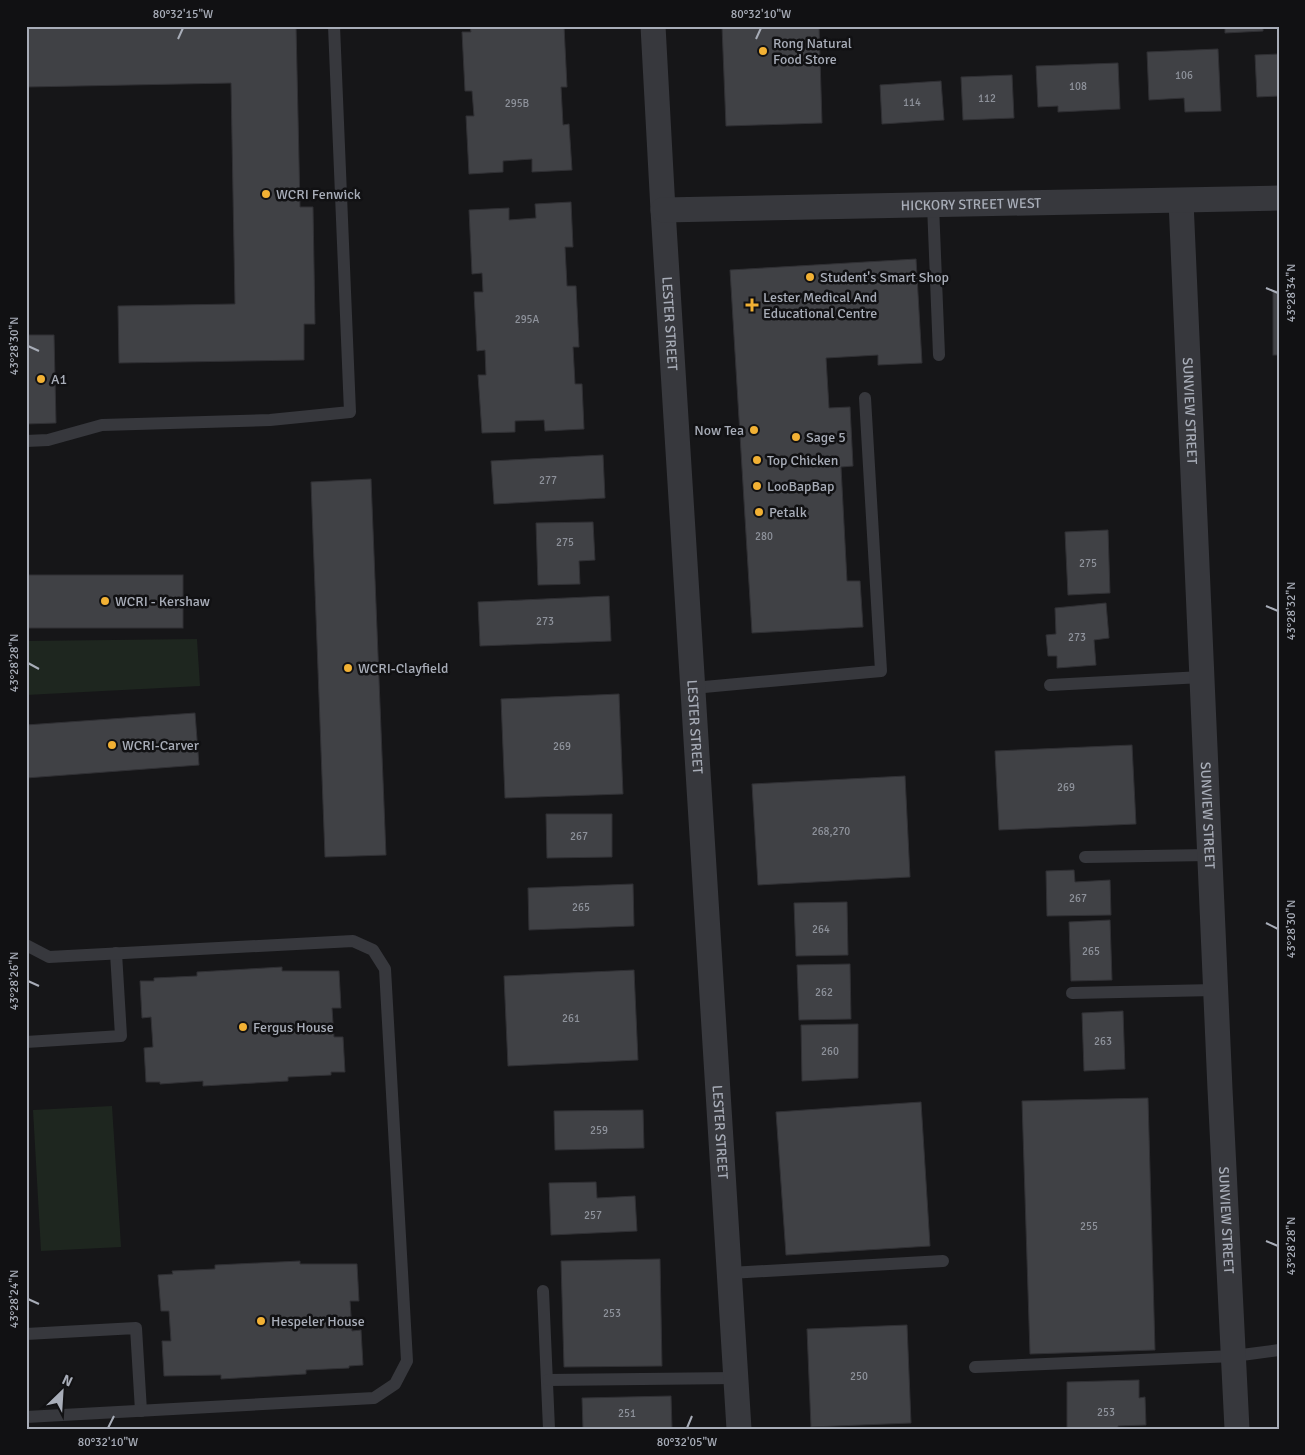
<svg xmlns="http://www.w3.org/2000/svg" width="1305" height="1455" font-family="Signika,sans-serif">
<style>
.green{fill:#1e261f}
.building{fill:#404145;stroke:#303034}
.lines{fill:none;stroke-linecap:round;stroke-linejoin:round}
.service{stroke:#37383d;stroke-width:12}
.minor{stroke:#37383d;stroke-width:25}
.ticks{fill:none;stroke:#a8adb8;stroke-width:2}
.poi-dot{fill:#f2b134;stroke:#111113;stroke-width:2}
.labels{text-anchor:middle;stroke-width:5;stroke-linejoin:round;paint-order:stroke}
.number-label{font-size:11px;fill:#8e929b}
.poi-label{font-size:14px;fill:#a8adb8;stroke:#111113;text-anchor:start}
.street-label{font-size:14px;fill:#a8adb8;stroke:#111113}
.neatline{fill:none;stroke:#a8adb8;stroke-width:2}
.ticks-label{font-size:12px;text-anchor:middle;fill:#a8adb8}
</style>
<rect width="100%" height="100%" fill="#161618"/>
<g class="green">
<path d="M 197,639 L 200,686 L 26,695 L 26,641 Z"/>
<path d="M 112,1106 L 121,1247 L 41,1251 L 33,1110 Z"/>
</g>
<g class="building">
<path d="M 26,26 L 296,26 L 300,207 L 313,207 L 315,324 L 304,324 L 304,360 L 119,363 L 118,306 L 235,304 L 231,83 L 26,87 Z"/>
<path d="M 470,26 L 564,26 L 567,87 L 561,87 L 563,125 L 569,124 L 572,170 L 532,172 L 532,159 L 503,161 L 503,172 L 469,174 L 466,116 L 474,116 L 472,91 L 465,91 L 462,32 L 471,32 Z"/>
<path d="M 722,26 L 819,26 L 822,123 L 726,126 Z"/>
<path d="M 1225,26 L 1263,26 L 1263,31 L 1225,33 Z"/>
<path d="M 1218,49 L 1221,111 L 1185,112 L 1184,98 L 1149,100 L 1147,52 Z"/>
<path d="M 1279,54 L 1279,96 L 1257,97 L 1255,55 Z"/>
<path d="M 1118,63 L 1120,109 L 1058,112 L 1058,106 L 1038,107 L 1036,66 Z"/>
<path d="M 1012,75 L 1014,118 L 963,120 L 961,77 Z"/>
<path d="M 941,81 L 944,120 L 882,124 L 880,85 Z"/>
<path d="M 571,202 L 573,247 L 565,247 L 567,286 L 576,286 L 579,347 L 573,347 L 575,384 L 582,384 L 584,429 L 545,431 L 544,420 L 515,421 L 515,432 L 482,433 L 478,375 L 486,375 L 485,350 L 477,351 L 474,292 L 483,292 L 482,273 L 472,274 L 469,210 L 509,208 L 509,220 L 536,218 L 535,204 Z"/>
<path d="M 916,259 L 922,363 L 878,365 L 878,355 L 826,358 L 829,408 L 850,407 L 853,466 L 841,467 L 847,581 L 860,581 L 863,627 L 752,633 L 730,270 Z"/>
<rect x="1273" y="291" width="6" height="64"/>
<path d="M 26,335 L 54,335 L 56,423 L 26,424 Z"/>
<path d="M 603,455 L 605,498 L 494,504 L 491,461 Z"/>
<path d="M 371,479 L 386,855 L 325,857 L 311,482 Z"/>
<path d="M 593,522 L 595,560 L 579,561 L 580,584 L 538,585 L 536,523 Z"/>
<path d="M 1108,530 L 1110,593 L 1068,595 L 1065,532 Z"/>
<rect x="26" y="575" width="157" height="53"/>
<path d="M 609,596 L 611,641 L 480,646 L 478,602 Z"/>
<path d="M 1106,603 L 1109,638 L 1094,640 L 1096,665 L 1057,668 L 1057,656 L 1048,656 L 1046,635 L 1056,634 L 1055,608 Z"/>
<path d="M 619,694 L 623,794 L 505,798 L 501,699 Z"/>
<path d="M 195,713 L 199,765 L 26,778 L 26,725 Z"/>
<path d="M 1132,745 L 1136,824 L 999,830 L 995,751 Z"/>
<path d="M 905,776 L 910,877 L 758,885 L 752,784 Z"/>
<path d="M 546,814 L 612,814 L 612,857 L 547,858 Z"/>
<path d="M 1074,870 L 1075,882 L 1110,880 L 1111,915 L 1047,916 L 1046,871 Z"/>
<path d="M 633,884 L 634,926 L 529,930 L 528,888 Z"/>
<path d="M 847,902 L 848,955 L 796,956 L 794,903 Z"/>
<path d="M 1110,920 L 1112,980 L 1071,981 L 1069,922 Z"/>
<path d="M 850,964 L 851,1019 L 799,1020 L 797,965 Z"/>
<path d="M 282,967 L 282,971 L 339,971 L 341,1008 L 332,1008 L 334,1037 L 343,1037 L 345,1072 L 331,1072 L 331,1075 L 288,1077 L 288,1081 L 203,1086 L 203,1081 L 160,1084 L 160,1082 L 146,1082 L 144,1048 L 153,1047 L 151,1017 L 142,1018 L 140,981 L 154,981 L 154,978 L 197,976 L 197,972 Z"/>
<path d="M 634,970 L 638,1060 L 508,1066 L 504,976 Z"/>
<path d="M 1123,1011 L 1125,1069 L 1084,1071 L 1082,1013 Z"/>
<path d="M 858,1024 L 858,1078 L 802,1081 L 801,1025 Z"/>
<path d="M 1148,1098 L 1155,1350 L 1030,1354 L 1022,1101 Z"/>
<path d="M 921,1102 L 930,1246 L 786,1255 L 776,1112 Z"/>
<path d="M 643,1110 L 644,1148 L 555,1150 L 554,1111 Z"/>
<path d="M 596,1182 L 597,1198 L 635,1196 L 637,1231 L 551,1235 L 549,1183 Z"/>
<path d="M 660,1259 L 662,1366 L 564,1367 L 561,1261 Z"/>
<path d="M 300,1261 L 300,1264 L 357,1264 L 359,1301 L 350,1301 L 352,1331 L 361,1330 L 363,1365 L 349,1366 L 349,1368 L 306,1370 L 306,1374 L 221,1379 L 221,1375 L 164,1376 L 162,1341 L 171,1341 L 169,1311 L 161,1311 L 158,1275 L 173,1274 L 172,1271 L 215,1269 L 215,1265 Z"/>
<path d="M 907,1325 L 911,1423 L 811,1427 L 807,1329 Z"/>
<path d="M 1139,1380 L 1139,1398 L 1145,1397 L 1146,1425 L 1118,1426 L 1118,1429 L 1067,1429 L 1067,1382 Z"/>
<path d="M 671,1396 L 672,1429 L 583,1429 L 582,1398 Z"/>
</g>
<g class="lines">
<g class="service">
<path d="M 933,205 L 939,355"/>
<path d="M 26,441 L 48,440 L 102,425 L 270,420 L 350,412 L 334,26"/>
<path d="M 1050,685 L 1202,677"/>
<path d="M 693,688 L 881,671 L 865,398"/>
<path d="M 1085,857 L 1209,855"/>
<path d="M 1072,993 L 1215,990"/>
<path d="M 26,1042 L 121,1036 L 116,953"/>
<path d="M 730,1273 L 943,1261"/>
<path d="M 543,1291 L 549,1429"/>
<path d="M 26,1334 L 136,1328 L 141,1411"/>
<path d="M 975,1367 L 1234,1356 L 1279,1350"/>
<path d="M 548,1380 L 736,1378"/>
<path d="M 26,1417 L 374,1398 L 395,1384 L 407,1361 L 385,969 L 373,950 L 353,941 L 49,957 L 26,945"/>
</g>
<g class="minor">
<path id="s1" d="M 653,26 L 663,210 L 739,1429"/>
<path id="s2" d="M 1181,201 L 1220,1089 L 1237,1429"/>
<path id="s3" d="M 663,210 L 1279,198"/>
</g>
</g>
<path class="ticks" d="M 178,39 L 183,28M 756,39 L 761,28M 1266,288 L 1278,293M 28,346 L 39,351M 1266,606 L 1278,611M 28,663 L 39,669M 1266,923 L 1278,929M 28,981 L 39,986M 1266,1241 L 1278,1246M 28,1299 L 39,1304M 108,1428 L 114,1416M 687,1428 L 692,1416"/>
<g class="poi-dot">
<circle cx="763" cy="51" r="5"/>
<circle cx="266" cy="194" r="5"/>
<circle cx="810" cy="277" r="5"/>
<path d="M749.5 297.5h5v5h5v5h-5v5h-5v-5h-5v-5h5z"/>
<circle cx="41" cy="379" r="5"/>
<circle cx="754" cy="430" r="5"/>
<circle cx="796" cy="437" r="5"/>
<circle cx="757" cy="460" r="5"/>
<circle cx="757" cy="486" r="5"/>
<circle cx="759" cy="512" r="5"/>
<circle cx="105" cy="601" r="5"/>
<circle cx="348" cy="668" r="5"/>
<circle cx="112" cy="745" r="5"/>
<circle cx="243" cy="1027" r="5"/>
<circle cx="261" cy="1321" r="5"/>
</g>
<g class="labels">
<g class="number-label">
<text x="1184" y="79">106</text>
<text x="1078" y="90">108</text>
<text x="987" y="102">112</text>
<text x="912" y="106">114</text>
<text x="517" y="107">295B</text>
<text x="527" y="323">295A</text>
<text x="548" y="484">277</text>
<text x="764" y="540">280</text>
<text x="565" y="546">275</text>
<text x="1088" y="567">275</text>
<text x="545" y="625">273</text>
<text x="1077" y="641">273</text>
<text x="562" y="750">269</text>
<text x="1066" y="791">269</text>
<text x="831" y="835">268,270</text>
<text x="579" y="840">267</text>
<text x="1078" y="902">267</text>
<text x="581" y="911">265</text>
<text x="821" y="933">264</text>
<text x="1091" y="955">265</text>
<text x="824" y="996">262</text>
<text x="571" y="1022">261</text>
<text x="1103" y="1045">263</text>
<text x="830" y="1055">260</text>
<text x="599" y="1134">259</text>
<text x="593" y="1219">257</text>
<text x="1089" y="1230">255</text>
<text x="612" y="1317">253</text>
<text x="859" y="1380">250</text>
<text x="1106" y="1416">253</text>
<text x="627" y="1417">251</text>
</g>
<g class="poi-label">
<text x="773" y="48">Rong Natural<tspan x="773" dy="16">Food Store</tspan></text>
<text x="276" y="199">WCRI Fenwick</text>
<text x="820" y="282">Student's Smart Shop</text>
<text x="763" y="302">Lester Medical And<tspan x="763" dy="16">Educational Centre</tspan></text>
<text x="51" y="384">A1</text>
<text x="744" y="435" text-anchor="end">Now Tea</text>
<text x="806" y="442">Sage 5</text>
<text x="767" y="465">Top Chicken</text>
<text x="767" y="491">LooBapBap</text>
<text x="769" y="517">Petalk</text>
<text x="115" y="606">WCRI - Kershaw</text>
<text x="358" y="673">WCRI-Clayfield</text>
<text x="122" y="750">WCRI-Carver</text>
<text x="253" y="1032">Fergus House</text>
<text x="271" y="1326">Hespeler House</text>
</g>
<g class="street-label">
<text dy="5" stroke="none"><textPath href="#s3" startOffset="308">HICKORY STREET WEST</textPath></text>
<text dy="5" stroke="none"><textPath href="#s1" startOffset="298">LESTER STREET</textPath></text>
<text dy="5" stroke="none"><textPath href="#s2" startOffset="210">SUNVIEW STREET</textPath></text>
<text dy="5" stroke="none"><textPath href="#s1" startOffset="702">LESTER STREET</textPath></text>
<text dy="5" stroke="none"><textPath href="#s2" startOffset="615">SUNVIEW STREET</textPath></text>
<text dy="5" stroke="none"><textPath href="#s1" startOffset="1108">LESTER STREET</textPath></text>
<text dy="5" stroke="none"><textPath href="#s2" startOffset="1020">SUNVIEW STREET</textPath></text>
</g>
</g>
<rect width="1305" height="1455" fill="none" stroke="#111113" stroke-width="55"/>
<g transform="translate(62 1392) rotate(25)" stroke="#111113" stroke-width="4" paint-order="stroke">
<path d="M0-4L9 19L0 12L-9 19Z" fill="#a8adb8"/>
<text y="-8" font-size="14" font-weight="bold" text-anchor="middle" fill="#a8adb8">N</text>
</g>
<rect x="28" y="28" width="1250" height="1400" class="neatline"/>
<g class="ticks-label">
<text x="183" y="18">80°32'15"W</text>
<text x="761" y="18">80°32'10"W</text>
<text transform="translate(1291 293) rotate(-90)" y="4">43°28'34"N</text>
<text transform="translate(14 346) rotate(-90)" y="4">43°28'30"N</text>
<text transform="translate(1291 611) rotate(-90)" y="4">43°28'32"N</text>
<text transform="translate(14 663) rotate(-90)" y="4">43°28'28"N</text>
<text transform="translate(1291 929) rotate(-90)" y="4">43°28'30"N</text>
<text transform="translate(14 981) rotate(-90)" y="4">43°28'26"N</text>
<text transform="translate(1291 1246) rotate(-90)" y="4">43°28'28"N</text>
<text transform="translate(14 1299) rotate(-90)" y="4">43°28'24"N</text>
<text x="108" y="1446">80°32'10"W</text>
<text x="687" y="1446">80°32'05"W</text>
</g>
</svg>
